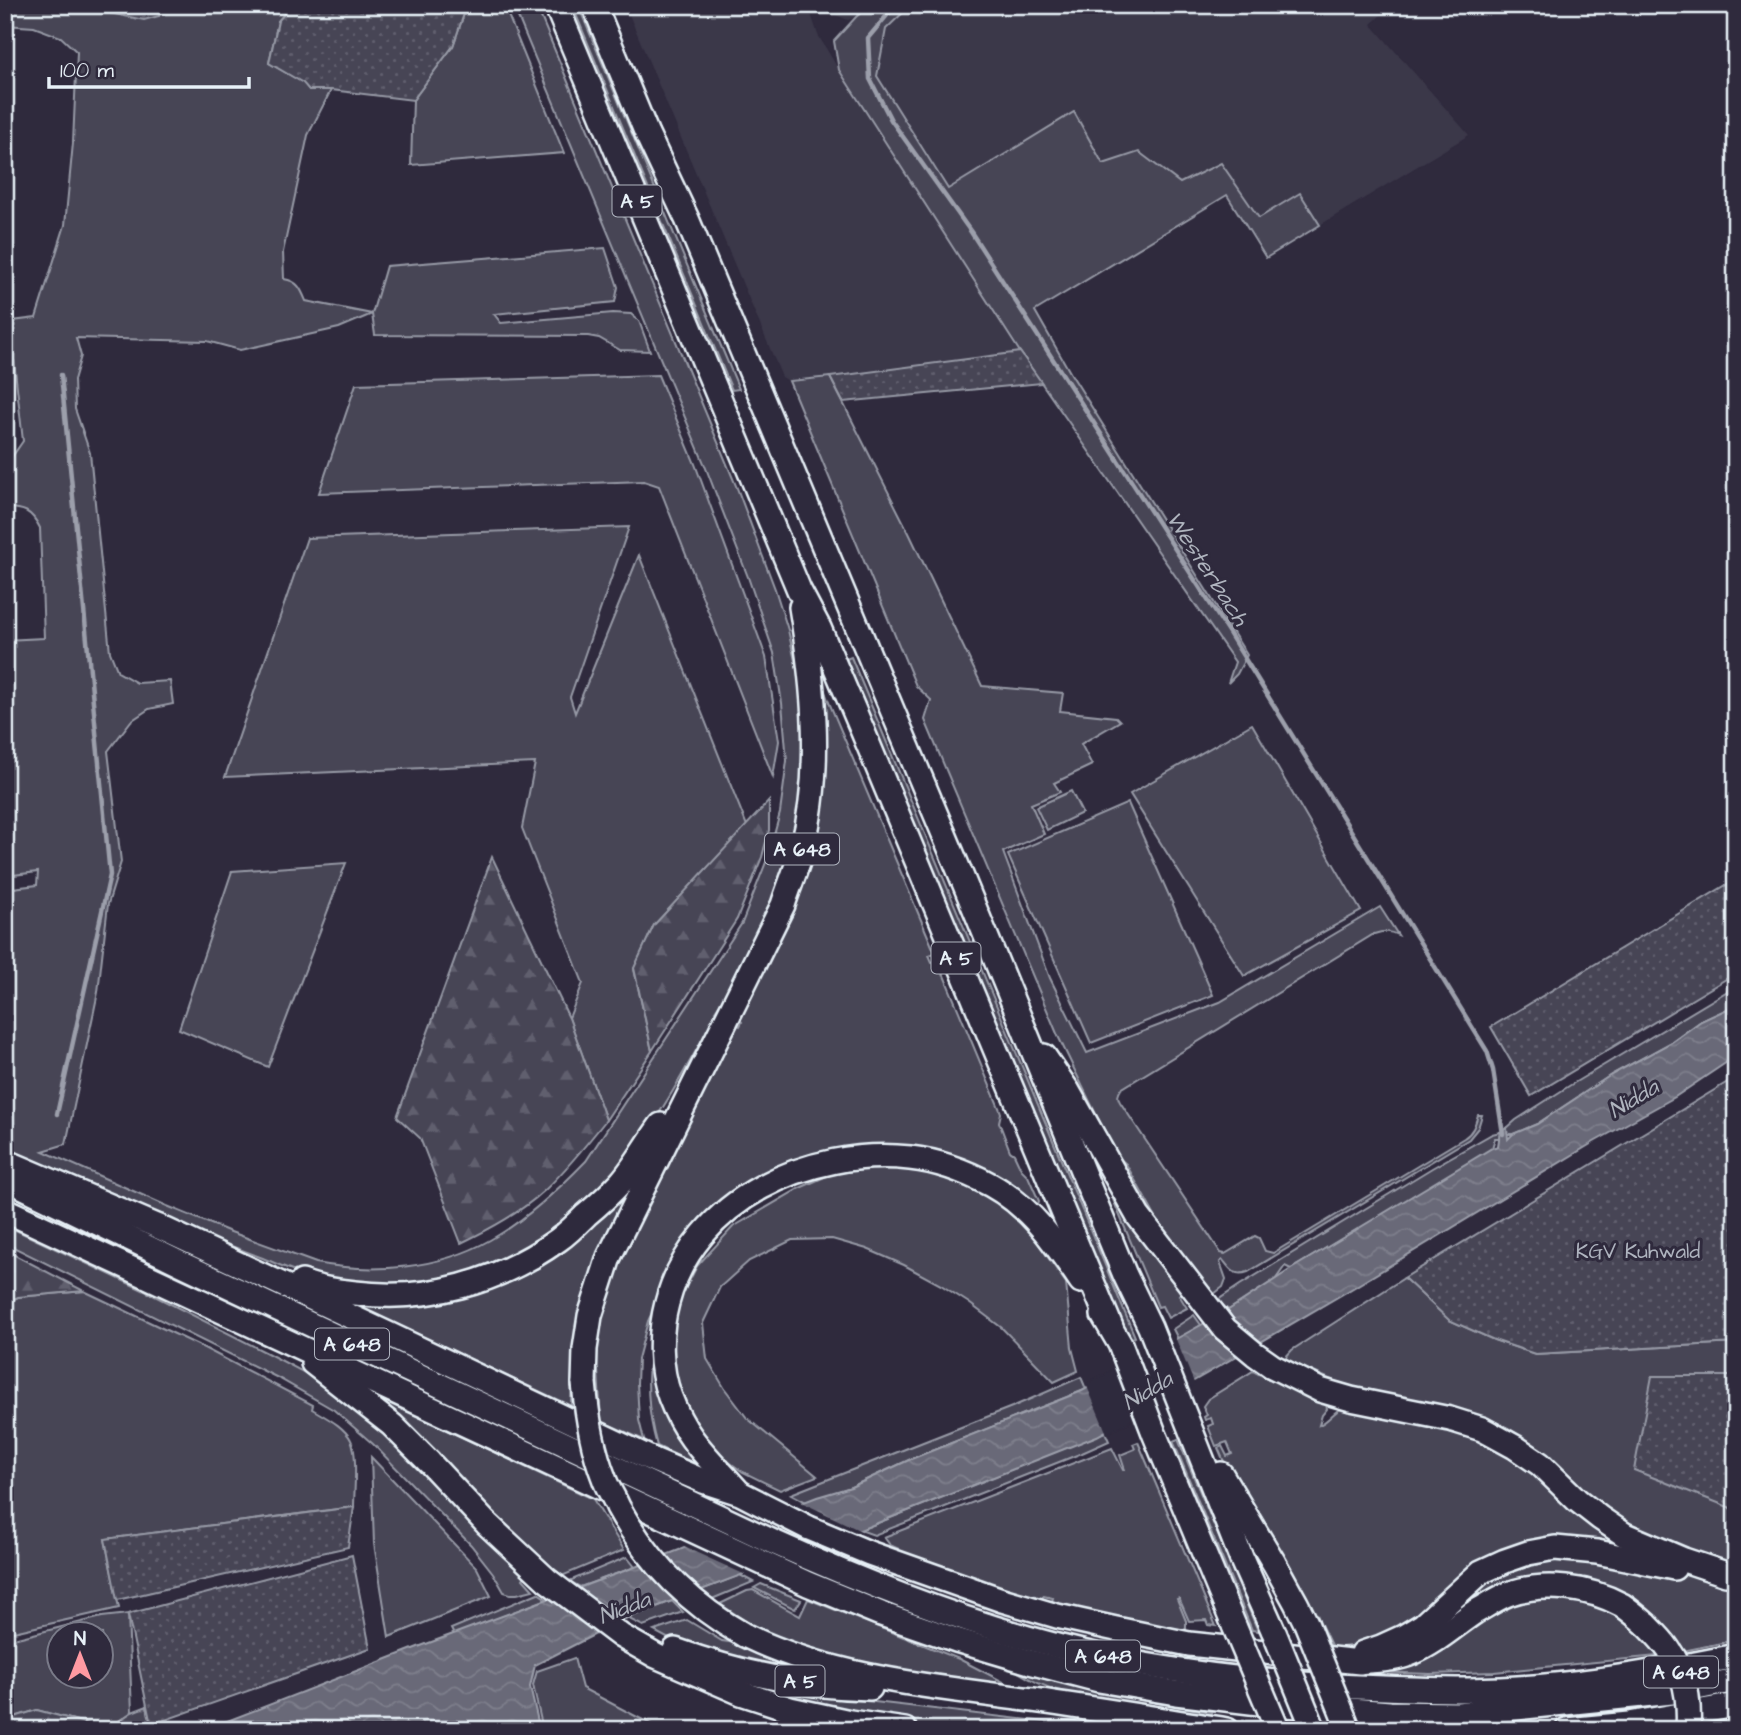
<svg xmlns="http://www.w3.org/2000/svg" width="1741" height="1735" font-family="'Architects Daughter',sans-serif">
<style>
.built{fill:#3b3749}
.grass{fill:#464455;stroke:#979aa6;stroke-width:2;fill-rule:evenodd}
.forest{fill:url(#forest-firs);stroke:#979aa6;stroke-width:2}
.park{fill:url(#park-dots);stroke:#979aa6;stroke-width:2}
.water{fill:url(#water-waves);stroke:#9c9fab;stroke-width:2}
.pier{fill:#2f2a3d}
.lines{fill:none;stroke-linecap:round;stroke-linejoin:round}
.stream{stroke:#9c9fab;stroke-width:4.5}
.motorway-casing{stroke:#e8f1f8;stroke-width:28}
.motorway{stroke:#2f2a3d;stroke-width:23}
.motorway-bridge-casing{stroke:#e8f1f8;stroke-width:28;stroke-linecap:butt}
.motorway-bridge{stroke:#2f2a3d;stroke-width:23}
.labels{text-anchor:middle;stroke-width:6;stroke-linejoin:round;paint-order:stroke}
.shield{fill:#2f2a3d;stroke:#b0b5c0;stroke-width:2}
.shield-label{font-size:19px;font-weight:bold;fill:#e8f1f8}
.park-label{font-size:21px;fill:#afb4bf;stroke:#2f2a3d}
.water-label{font-size:23px;font-style:italic;fill:#afb4be;stroke:#2f2a3d}
</style>
<defs>
<pattern id="forest-firs" width="22" height="20" patternUnits="userSpaceOnUse" patternTransform="scale(1.75)"><rect width="22" height="20" fill="#464455"/><path d="M5 1l3.5 6h-7zM16 11l3.5 6h-7z" fill="#615f6e"/></pattern>
<pattern id="park-dots" width="8" height="8" patternUnits="userSpaceOnUse" patternTransform="scale(1.75)"><rect width="8" height="8" fill="#464455"/><path d="M2 2h.1M6 6h.1" fill="none" stroke="#615f6e" stroke-width="1.8" stroke-linecap="round"/></pattern>
<pattern id="water-waves" width="16" height="10" patternUnits="userSpaceOnUse" patternTransform="scale(1.75)"><rect width="16" height="10" fill="#696978"/><path d="M0 5q4-4 8 0t8 0" fill="none" stroke="#7e7f8c"/></pattern>
</defs>
<rect width="100%" height="100%" fill="#2f2a3d"/>
<filter id="ink" filterUnits="userSpaceOnUse"><feTurbulence type="fractalNoise" baseFrequency=".0143" numOctaves="2"/><feDisplacementMap in="SourceGraphic" scale="14" xChannelSelector="R" yChannelSelector="G"/><feConvolveMatrix kernelMatrix="1 2 1 2 8 2 1 2 1" color-interpolation-filters="sRGB"/></filter>
<g filter="url(#ink)">
<g class="built">
<path d="M 625,5 L 809,5 L 809,8 L 818,35 L 839,70 L 1020,352 L 830,377 L 789,381 L 782,377 Z"/>
<path d="M 831,5 L 870,5 L 856,17 L 848,20 L 833,14 Z"/>
<path d="M 911,5 L 1392,5 L 1371,24 L 1469,135 L 1320,225 L 1300,193 L 1259,219 L 1221,163 L 1180,183 L 1139,152 L 1103,164 L 1074,112 L 948,189 L 877,76 L 886,29 Z"/>
</g>
<g class="grass">
<path d="M 5,5 L 97,5 L 100,11 L 159,16 L 162,5 L 292,5 L 278,21 L 269,63 L 304,83 L 309,90 L 331,90 L 308,135 L 283,252 L 284,279 C 298,281 301,289 306,301 L 372,314 L 386,266 L 605,248 L 618,287 L 615,302 L 494,314 L 501,323 L 613,313 L 631,314 L 639,321 L 650,351 L 620,350 L 599,338 L 588,336 L 375,335 L 372,314 L 339,328 L 240,350 L 207,341 L 76,338 L 81,356 L 74,380 L 75,409 L 90,453 L 110,652 L 118,672 L 137,683 L 170,681 L 173,704 L 149,709 L 131,721 L 108,751 L 121,862 L 108,904 L 98,992 L 66,1144 L 43,1151 L 167,1206 L 228,1231 L 316,1263 C 373,1274 439,1269 490,1240 C 526,1220 558,1190 586,1161 L 742,923 L 768,857 L 780,813 L 787,761 L 782,703 L 774,653 L 748,577 L 704,463 L 513,5 L 536,5 L 737,488 L 775,589 L 788,630 L 798,674 L 802,700 L 805,769 L 797,830 L 781,885 L 739,974 L 715,1011 L 717,1013 C 687,1066 658,1123 618,1169 C 537,1263 437,1302 315,1277 C 296,1273 278,1264 260,1257 C 234,1247 207,1237 181,1226 C 123,1201 64,1176 5,1151 L 5,889 L 37,885 L 38,872 L 5,876 L 5,640 L 44,638 L 40,528 C 31,510 24,509 5,507 L 5,467 L 23,441 L 14,361 L 5,361 L 5,322 L 36,318 L 65,225 L 73,143 L 77,52 L 61,37 L 34,27 L 5,25 Z"/>
<path d="M 467,5 L 504,5 L 564,153 L 411,165 L 413,100 L 453,46 Z"/>
<path d="M 572,5 L 578,5 L 739,389 L 732,390 Z"/>
<path d="M 870,5 L 911,5 L 886,29 L 877,76 L 948,189 L 1074,112 L 1103,164 L 1139,152 L 1180,183 L 1221,163 L 1259,218 L 1300,193 L 1320,225 L 1266,258 L 1227,195 L 1035,311 L 1071,374 L 1247,655 L 1237,674 L 1228,683 L 1235,662 L 1020,352 L 839,70 L 834,41 L 856,17 Z"/>
<path d="M 658,375 L 695,464 L 766,657 L 779,741 L 773,777 L 659,486 L 644,481 L 319,493 L 356,384 Z"/>
<path d="M 830,377 L 909,533 L 982,686 L 1063,693 L 1060,711 L 1116,717 L 1120,721 L 1081,744 L 1092,765 L 1054,783 L 1060,792 L 1031,804 L 1044,834 L 1003,852 L 1050,978 L 1087,1053 L 1220,1002 L 1380,907 L 1398,935 C 1389,931 1384,931 1374,934 L 1121,1089 C 1118,1094 1117,1097 1120,1102 L 1221,1253 L 1225,1254 L 1255,1236 L 1259,1238 L 1265,1251 L 1273,1253 L 1464,1138 C 1473,1132 1475,1125 1478,1115 L 1482,1115 L 1478,1128 L 1469,1139 L 1248,1272 C 1234,1277 1230,1269 1223,1260 L 1220,1262 L 1226,1279 L 1223,1287 L 1214,1294 L 1209,1293 L 1156,1218 L 1126,1164 L 1119,1158 L 1112,1147 L 1058,1036 L 925,720 L 931,700 L 916,686 L 789,381 Z"/>
<path d="M 629,527 L 570,697 L 575,713 L 639,555 L 747,826 L 654,925 L 634,969 L 652,1051 L 606,1120 L 569,1018 L 583,983 L 522,828 L 535,763 L 225,777 L 307,538 Z"/>
<path d="M 851,657 L 1135,1337 L 1129,1339 L 846,659 Z"/>
<path d="M 821,680 L 828,700 L 935,953 L 929,955 L 932,962 L 938,961 L 1000,1110 L 1001,1113 L 999,1122 L 1010,1151 L 1014,1154 L 1021,1169 L 1028,1176 L 1039,1201 L 1036,1211 L 981,1173 L 795,1164 L 672,1270 L 648,1321 L 638,1359 L 637,1383 L 639,1420 L 644,1440 L 601,1421 L 598,1370 L 594,1369 L 597,1329 L 614,1265 L 736,1024 L 740,1026 L 742,1022 L 739,1019 L 781,935 L 820,799 L 826,749 Z"/>
<path d="M 1252,724 L 1361,911 L 1244,976 L 1130,794 Z"/>
<path d="M 1071,791 L 1082,813 L 1047,830 L 1036,807 Z"/>
<path d="M 1128,803 L 1213,995 L 1091,1043 L 1008,855 Z"/>
<path d="M 346,863 L 268,1067 L 179,1029 L 232,871 Z"/>
<path d="M 1736,986 L 1736,1005 L 1701,1021 L 1672,1042 L 1611,1075 L 1537,1124 L 1513,1134 L 1507,1134 L 1507,1128 L 1516,1120 L 1569,1086 Z"/>
<path d="M 1500,1132 L 1499,1138 L 1495,1138 L 1492,1148 L 1481,1156 L 1291,1269 L 1285,1266 L 1275,1280 L 1230,1309 L 1228,1310 L 1218,1300 L 1240,1285 L 1432,1168 L 1492,1134 Z"/>
<path d="M 851,1165 L 916,1167 L 965,1181 L 998,1203 L 1028,1229 L 1066,1283 L 1072,1348 L 1078,1371 L 1054,1382 L 1002,1328 L 969,1303 L 941,1285 L 904,1265 L 867,1249 L 832,1239 L 792,1240 L 749,1261 L 720,1287 L 703,1323 L 707,1359 L 725,1389 L 747,1418 L 817,1476 L 780,1490 L 743,1472 L 725,1459 L 707,1442 L 690,1415 L 674,1373 L 671,1344 L 679,1301 L 697,1266 L 733,1227 L 800,1188 Z"/>
<path d="M 639,1169 L 577,1371 L 572,1371 L 571,1406 L 340,1298 L 486,1285 Z"/>
<path d="M 1115,1195 L 1148,1247 L 1181,1293 L 1179,1295 L 1187,1308 L 1168,1318 L 1162,1306 L 1158,1307 L 1112,1197 Z"/>
<path d="M 22,1198 L 142,1256 L 140,1259 L 124,1252 L 20,1202 Z"/>
<path d="M 5,1225 L 145,1291 L 267,1353 L 309,1375 L 344,1399 L 393,1437 L 526,1575 L 523,1579 L 533,1590 L 517,1594 L 510,1594 L 504,1592 L 493,1573 L 471,1545 L 373,1444 L 334,1410 L 280,1379 L 5,1243 Z"/>
<path d="M 1404,1278 L 1449,1320 L 1494,1340 L 1535,1354 L 1736,1343 L 1736,1376 L 1652,1377 L 1731,1509 L 1736,1510 L 1736,1566 L 1720,1563 L 1648,1536 L 1618,1517 L 1592,1498 L 1533,1444 L 1508,1428 L 1480,1416 L 1442,1405 L 1364,1390 L 1334,1381 L 1284,1359 L 1292,1350 Z"/>
<path d="M 84,1291 L 204,1348 L 313,1405 L 312,1409 C 325,1417 344,1426 351,1440 C 358,1453 354,1492 354,1507 L 105,1539 L 119,1608 L 5,1634 L 5,1303 L 18,1297 Z"/>
<path d="M 1194,1315 L 1201,1325 L 1178,1339 L 1173,1329 Z"/>
<path d="M 652,1343 L 709,1471 L 657,1446 C 647,1411 645,1379 652,1343 Z"/>
<path d="M 336,1348 L 583,1462 L 583,1468 L 336,1350 Z"/>
<path d="M 1253,1371 L 1268,1379 L 1270,1376 L 1326,1403 L 1327,1409 L 1322,1415 L 1319,1425 C 1329,1421 1333,1412 1342,1408 L 1456,1430 L 1499,1447 L 1636,1547 L 1565,1541 L 1361,1645 L 1332,1648 C 1329,1639 1318,1621 1317,1614 L 1313,1615 L 1239,1496 L 1218,1448 L 1222,1446 L 1227,1456 L 1232,1454 L 1227,1442 L 1216,1446 L 1208,1426 L 1213,1424 L 1211,1418 L 1205,1420 L 1204,1417 L 1207,1415 L 1203,1406 L 1208,1399 Z"/>
<path d="M 1081,1377 L 1086,1389 L 1082,1391 L 911,1459 L 851,1487 L 806,1502 L 791,1494 L 1012,1407 Z"/>
<path d="M 354,1386 L 593,1499 L 624,1550 L 562,1576 L 549,1568 Z"/>
<path d="M 1105,1432 L 1109,1441 L 1082,1453 L 874,1535 L 860,1530 Z"/>
<path d="M 1178,1439 L 1258,1631 L 1252,1630 L 1173,1441 Z"/>
<path d="M 1138,1442 L 1216,1626 L 1208,1625 L 1206,1620 L 1189,1621 L 1179,1598 L 1177,1599 L 1186,1621 L 1186,1632 L 1051,1604 L 1053,1598 L 1043,1596 L 1042,1601 L 998,1589 L 898,1552 L 899,1549 L 890,1545 L 884,1537 L 1112,1448 L 1123,1470 L 1125,1470 L 1120,1455 L 1135,1449 L 1133,1444 Z"/>
<path d="M 371,1457 L 477,1568 L 491,1596 L 389,1637 L 374,1544 Z"/>
<path d="M 1544,1554 L 1635,1562 L 1736,1584 L 1736,1640 L 1683,1651 L 1670,1634 L 1576,1581 L 1394,1649 L 1490,1575 Z"/>
<path d="M 627,1557 L 635,1567 L 580,1587 L 569,1581 Z"/>
<path d="M 740,1575 L 753,1582 L 712,1599 L 701,1590 Z"/>
<path d="M 761,1584 L 801,1600 L 795,1609 L 754,1588 Z"/>
<path d="M 753,1590 L 800,1616 L 808,1599 L 959,1659 L 1017,1689 L 862,1663 L 791,1645 L 749,1627 L 750,1624 L 720,1604 L 747,1591 Z"/>
<path d="M 538,1593 L 547,1599 L 454,1635 L 451,1629 Z"/>
<path d="M 1549,1595 L 1606,1606 L 1636,1629 L 1658,1656 L 1494,1672 L 1430,1674 L 1375,1672 L 1446,1642 L 1515,1602 Z"/>
<path d="M 672,1601 L 683,1612 L 643,1626 L 627,1618 Z"/>
<path d="M 128,1614 L 132,1712 L 107,1729 L 37,1710 L 5,1720 L 5,1641 L 102,1617 ZM 60,1634 L 102,1634 L 102,1676 L 60,1676 Z"/>
<path d="M 687,1620 L 722,1641 L 736,1643 L 738,1641 L 839,1683 L 684,1647 L 654,1631 Z"/>
<path d="M 574,1658 L 582,1688 L 662,1730 L 543,1730 L 533,1685 L 537,1671 Z"/>
<path d="M 1018,1672 C 1082,1689 1147,1702 1212,1712 L 1212,1717 C 1181,1712 1151,1708 1121,1703 C 1082,1696 1052,1694 1018,1672 Z"/>
<path d="M 740,1682 L 780,1690 L 866,1701 L 1114,1730 L 941,1730 L 834,1714 Z"/>
<path d="M 1736,1717 L 1736,1730 L 1699,1730 L 1699,1725 Z"/>
</g>
<g class="forest">
<path d="M 769,801 L 769,830 L 762,857 L 737,919 L 652,1051 L 634,968 L 654,925 Z"/>
<path d="M 492,857 L 569,1018 L 606,1120 C 587,1144 567,1169 545,1190 C 520,1213 490,1229 461,1243 L 420,1138 L 397,1117 Z"/>
<path d="M 5,1250 L 84,1291 L 18,1297 L 5,1303 Z"/>
<path d="M 147,1706 L 151,1725 L 138,1730 L 5,1730 L 5,1720 L 37,1710 L 107,1729 L 132,1712 Z"/>
</g>
<g class="park">
<path d="M 97,5 L 162,5 L 159,16 L 144,20 L 100,11 Z"/>
<path d="M 292,5 L 467,5 L 453,46 L 413,100 L 331,90 L 309,90 L 303,83 L 269,63 L 278,21 Z"/>
<path d="M 1020,352 L 1042,383 L 843,402 L 830,377 Z"/>
<path d="M 1736,879 L 1736,973 L 1531,1096 L 1491,1027 Z"/>
<path d="M 1736,1077 L 1736,1343 L 1535,1354 L 1494,1340 L 1449,1320 L 1404,1278 Z"/>
<path d="M 1652,1376 L 1736,1376 L 1736,1510 L 1634,1470 Z"/>
<path d="M 354,1507 L 348,1547 L 117,1600 L 105,1539 Z"/>
<path d="M 352,1555 L 370,1648 L 151,1725 L 128,1614 Z"/>
</g>
<path class="water" d="M 1736,1005 L 1736,1056 L 1675,1097 L 1594,1142 L 1348,1291 L 1206,1374 L 1097,1436 L 860,1530 L 627,1618 L 535,1665 L 530,1687 L 540,1730 L 204,1730 L 418,1647 L 635,1567 L 817,1497 L 851,1487 L 911,1459 L 1082,1391 L 1230,1309 L 1291,1269 L 1492,1148 L 1498,1146 L 1500,1132 L 1507,1128 L 1508,1139 L 1513,1134 L 1537,1124 L 1611,1075 L 1672,1042 L 1701,1021 Z"/>
<g class="pier">
<path d="M 1175,1337 L 1195,1385 L 1107,1434 L 1086,1384 Z"/>
<path d="M 799,1501 L 863,1532 L 748,1576 L 682,1546 Z"/>
</g>
<g class="lines">
<g class="stream">
<path d="M 898,5 L 889,13 L 868,38 L 870,79 L 891,120 L 971,232 L 1229,633 L 1487,1051 L 1493,1070 L 1503,1134"/>
<path d="M 57,1114 L 110,875 L 61,375"/>
</g>
<defs>
<g id="motorway">
<path d="M 556,5 L 799,590 L 819,628 L 861,727 L 1111,1327"/>
<path d="M 594,5 L 647,134 L 687,219 L 954,858 L 1125,1275 L 1150,1327 L 1242,1560 L 1274,1632"/>
<path d="M 1044,1056 L 1068,1091 L 1138,1216 L 1225,1329 L 1255,1354 L 1272,1366 L 1320,1390 L 1351,1399 L 1450,1419 L 1482,1429 L 1515,1447 L 1540,1464 L 1577,1500 L 1600,1518 L 1625,1535 L 1684,1560 L 1726,1574"/>
<path d="M 5,1161 L 157,1226 L 388,1334 L 649,1458 L 703,1481 L 740,1493 L 809,1528 L 869,1553 L 1002,1600 L 1057,1616 L 1116,1629 L 1189,1644 L 1360,1662 C 1378,1660 1396,1660 1412,1653 C 1436,1643 1454,1626 1475,1612 C 1486,1606 1496,1599 1508,1594 C 1543,1581 1589,1587 1622,1605 C 1631,1611 1639,1618 1647,1625"/>
<path d="M 5,1178 L 182,1264 L 771,1541 C 855,1579 940,1613 1028,1638 C 1129,1667 1232,1681 1336,1686 C 1380,1688 1424,1690 1468,1690 C 1558,1689 1648,1674 1736,1656"/>
<path d="M 5,1210 L 808,1584 L 881,1614 L 956,1640 L 1030,1662 L 1099,1680 L 1176,1693 L 1259,1703 L 1390,1713 L 1458,1714 L 1682,1691 L 1736,1680"/>
<path d="M 302,1282 C 319,1289 337,1291 355,1293 C 427,1302 498,1283 558,1240 C 568,1233 577,1224 586,1215 C 598,1205 610,1194 621,1182 C 636,1165 647,1144 661,1125"/>
<path d="M 1103,1315 L 1120,1344 L 1154,1433 L 1235,1628"/>
<path d="M 313,1363 L 392,1425 L 430,1463 L 486,1523 L 547,1580 L 621,1636 L 656,1656 L 741,1693 L 790,1709 L 850,1722 L 905,1730"/>
<path d="M 584,1383 L 585,1349 L 590,1316 L 609,1257 L 783,905 C 789,886 797,868 802,849 C 823,771 814,685 801,607"/>
<path d="M 1221,1474 L 1274,1563 L 1296,1603 L 1306,1623"/>
<path d="M 738,1491 C 709,1458 686,1440 670,1397 C 659,1368 659,1333 667,1303 C 694,1199 810,1147 910,1158 C 937,1161 967,1172 991,1185 C 1031,1207 1056,1244 1081,1281"/>
<path d="M 744,1635 C 835,1679 935,1687 1033,1700 C 1097,1709 1162,1720 1227,1730"/>
<path d="M 675,1650 C 736,1672 804,1687 870,1688"/>
<path d="M 1363,1653 L 1381,1647 L 1403,1637 L 1423,1625 L 1481,1572 L 1505,1561 L 1528,1553 L 1555,1548 L 1597,1552 L 1674,1568"/>
<path d="M 1567,1730 L 1629,1724 L 1736,1705"/>
</g>
</defs>
<use href="#motorway" class="motorway-casing"/>
<use href="#motorway" class="motorway"/>
<defs>
<g id="motorway-bridge">
<path d="M 584,1383 C 587,1416 592,1448 604,1478 C 607,1488 614,1497 618,1507 C 648,1562 689,1604 744,1635"/>
<path d="M 1306,1623 L 1349,1730"/>
<path d="M 1647,1625 C 1655,1633 1663,1641 1669,1650 C 1686,1674 1690,1702 1688,1730"/>
<path d="M 1235,1628 L 1278,1730"/>
<path d="M 1274,1632 L 1314,1730"/>
</g>
</defs>
<use href="#motorway-bridge" class="motorway-bridge-casing"/>
<use href="#motorway-bridge" class="motorway-bridge"/>
</g>
</g>
<g class="labels">
<g class="shield">
<rect x="612.5" y="185.5" width="49" height="31" rx="5"/>
<rect x="765" y="833.5" width="74" height="31" rx="5"/>
<rect x="931.5" y="942.5" width="49" height="31" rx="5"/>
<rect x="315" y="1328.5" width="74" height="31" rx="5"/>
<rect x="1066" y="1640.5" width="74" height="31" rx="5"/>
<rect x="1644" y="1656.5" width="74" height="31" rx="5"/>
<rect x="775.5" y="1665.5" width="49" height="31" rx="5"/>
</g>
<g class="shield-label">
<text x="637" y="208">A 5</text>
<text x="802" y="856">A 648</text>
<text x="956" y="965">A 5</text>
<text x="352" y="1351">A 648</text>
<text x="1103" y="1663">A 648</text>
<text x="1681" y="1679">A 648</text>
<text x="800" y="1688">A 5</text>
</g>
<g class="park-label">
<text x="1638" y="1258">KGV Kuhwald</text>
</g>
<g class="water-label">
<text transform="translate(1208 568) rotate(57)" y="8">Westerbach</text>
<text transform="translate(1633 1098) rotate(-31)" y="8">Nidda</text>
<text transform="translate(1147 1390) rotate(-31)" y="8">Nidda</text>
<text transform="translate(624 1607) rotate(-21)" y="8">Nidda</text>
</g>
</g>
<rect width="1741" height="1735" fill="none" stroke="#2f2a3d" stroke-width="28"/>
<rect x="14" y="14" width="1713" height="1707" fill="none" stroke="#e8f1f8" stroke-width="2.5" filter="url(#ink)"/>
<g transform="translate(80 1655)"><circle r="33" fill="#2f2a3d" stroke="#797a88" stroke-width="2"/>
<path d="M0-5L12 26L0 18L-12 26Z" fill="#ff9aa2"/>
<text y="-10" font-size="19" font-weight="bold" text-anchor="middle" fill="#e8f1f8">N</text>
</g>
<path d="M49 77v10h200v-10" fill="none" stroke="#e8f1f8" stroke-width="3.5"/>
<text x="60" y="77" font-size="21" fill="#e8f1f8" stroke="#2f2a3d" stroke-width="5" paint-order="stroke">100 m</text>
</svg>
